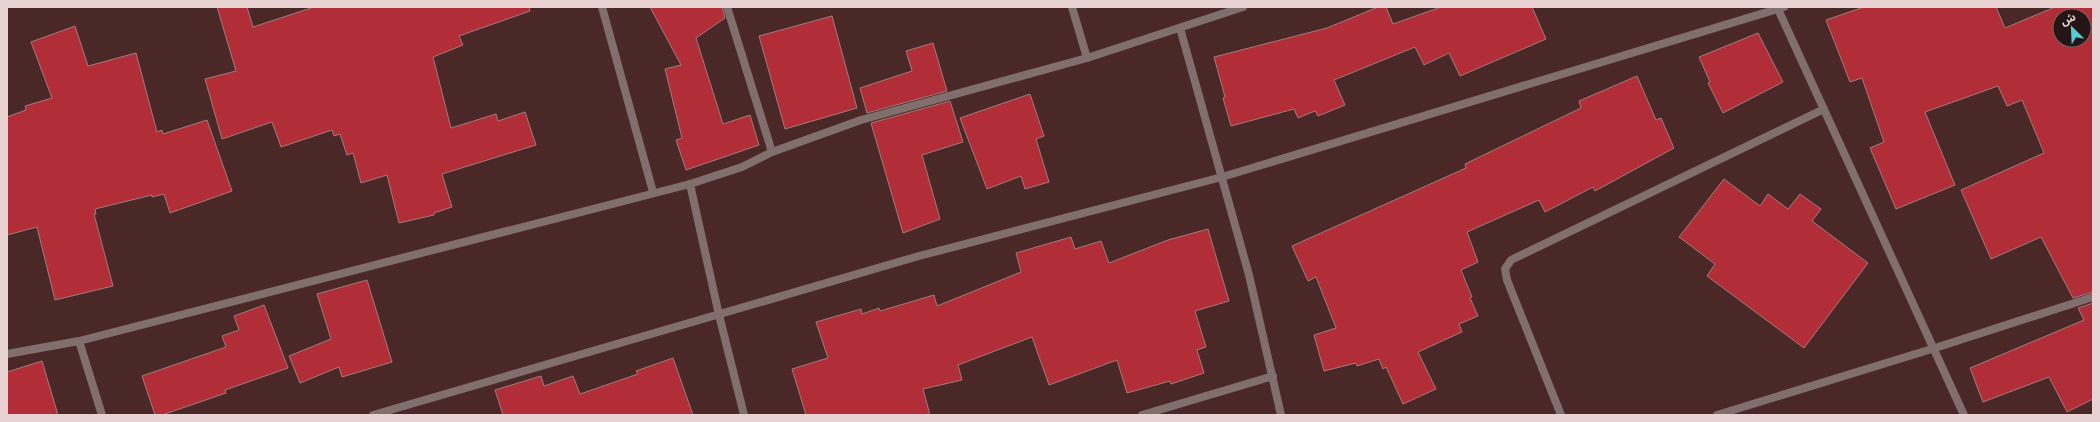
<svg xmlns="http://www.w3.org/2000/svg" width="2100" height="422" font-family="Lora,'Noto Sans Arabic',serif">
<style>
.building{fill:#b12e39;stroke:#a37b79;fill-rule:evenodd}
.lines{fill:none;stroke-linecap:round;stroke-linejoin:round}
.street{stroke:#816f6e;stroke-width:8}
</style>
<rect width="100%" height="100%" fill="#492827"/>
<g class="building">
<path d="M 217,7 L 247,7 L 253,27 L 314,7 L 529,7 L 530,11 L 459,36 L 463,45 L 433,57 L 451,128 L 496,114 L 498,121 L 525,112 L 536,145 L 442,174 L 452,207 L 434,213 L 434,215 L 399,223 L 387,175 L 361,183 L 353,153 L 347,155 L 340,134 L 334,136 L 332,130 L 281,147 L 272,122 L 222,139 L 205,79 L 236,71 Z"/>
<path d="M 650,7 L 722,7 L 725,18 L 696,38 L 723,124 L 750,115 L 759,145 L 686,170 L 676,140 L 682,138 L 665,69 L 681,65 Z"/>
<path d="M 1378,7 L 1386,7 L 1393,24 L 1441,7 L 1532,7 L 1546,39 L 1460,76 L 1449,53 L 1424,65 L 1415,47 L 1334,80 L 1345,105 L 1318,116 L 1315,111 L 1298,118 L 1294,109 L 1231,126 L 1223,98 L 1225,97 L 1214,57 L 1327,28 Z"/>
<path d="M 1864,7 L 1996,7 L 2005,28 L 2055,7 L 2093,7 L 2093,292 L 2073,298 L 2041,237 L 1991,259 L 1961,190 L 2044,153 L 2022,100 L 2007,106 L 1998,86 L 1925,112 L 1955,185 L 1896,209 L 1870,148 L 1884,142 L 1862,78 L 1850,82 L 1826,20 ZM 2060,16 L 2084,16 L 2084,40 L 2060,40 Z"/>
<path d="M 832,16 L 857,108 L 785,129 L 759,36 Z"/>
<path d="M 75,26 L 88,66 L 136,53 L 157,132 L 162,130 L 163,134 L 207,120 L 232,191 L 170,213 L 164,194 L 152,197 L 152,195 L 95,209 L 96,214 L 94,214 L 113,286 L 55,300 L 37,227 L 7,235 L 7,117 L 26,110 L 25,106 L 52,98 L 31,42 Z"/>
<path d="M 1758,33 L 1783,82 L 1723,113 L 1708,83 L 1710,82 L 1699,57 Z"/>
<path d="M 933,43 L 947,91 L 867,113 L 860,88 L 912,71 L 906,51 Z"/>
<path d="M 1637,76 L 1656,120 L 1661,118 L 1674,148 L 1595,191 L 1593,187 L 1545,212 L 1539,200 L 1467,232 L 1478,262 L 1461,270 L 1472,297 L 1470,298 L 1478,316 L 1459,324 L 1462,332 L 1418,352 L 1436,389 L 1403,404 L 1386,367 L 1383,369 L 1379,359 L 1357,366 L 1356,363 L 1324,371 L 1314,335 L 1336,328 L 1316,277 L 1308,281 L 1292,246 L 1466,168 L 1465,164 L 1581,108 L 1579,101 Z"/>
<path d="M 1030,94 L 1044,136 L 1036,139 L 1049,182 L 1025,189 L 1021,176 L 987,189 L 960,118 Z"/>
<path d="M 950,101 L 963,142 L 922,155 L 940,219 L 903,233 L 871,123 Z"/>
<path d="M 1724,179 L 1760,206 L 1768,194 L 1788,209 L 1800,194 L 1821,209 L 1812,221 L 1868,263 L 1804,348 L 1707,276 L 1715,264 L 1679,237 Z"/>
<path d="M 1208,229 L 1229,301 L 1195,311 L 1206,347 L 1197,350 L 1204,373 L 1171,384 L 1170,381 L 1127,393 L 1117,360 L 1049,385 L 1032,337 L 958,365 L 962,380 L 923,389 L 930,415 L 806,415 L 792,369 L 828,358 L 816,322 L 861,309 L 862,314 L 879,308 L 880,311 L 934,295 L 937,306 L 1021,272 L 1016,253 L 1071,237 L 1075,249 L 1101,241 L 1109,263 L 1168,240 Z"/>
<path d="M 367,280 L 392,362 L 342,377 L 339,367 L 300,383 L 289,356 L 331,339 L 317,294 Z"/>
<path d="M 2093,303 L 2093,399 L 2067,412 L 2049,377 L 1983,402 L 1970,368 L 2084,320 L 2078,308 Z"/>
<path d="M 264,305 L 288,368 L 225,390 L 226,393 L 162,415 L 155,415 L 142,376 L 226,347 L 222,336 L 239,330 L 234,316 Z"/>
<path d="M 673,358 L 693,415 L 503,415 L 495,390 L 541,376 L 544,386 L 573,376 L 580,394 L 638,374 L 636,371 Z"/>
<path d="M 42,361 L 58,415 L 7,415 L 7,372 Z"/>
</g>
<g class="lines">
<g class="street">
<path d="M 602,7 L 653,192"/>
<path d="M 727,7 L 772,152"/>
<path d="M 1072,7 L 1087,58"/>
<path d="M 1777,7 L 1964,415"/>
<path d="M 1180,28 L 1249,275 L 1281,415"/>
<path d="M 690,184 L 719,315 L 744,415"/>
<path d="M 79,341 L 102,415"/>
<path d="M 7,354 L 79,341 L 690,184 L 742,167 L 772,152 L 861,120 L 1087,58 L 1243,7"/>
<path d="M 373,415 L 919,256 L 1222,177 L 1784,7"/>
<path d="M 1142,415 L 1273,376"/>
<path d="M 1561,415 L 1507,280 L 1505,269 L 1511,260 L 1824,109"/>
<path d="M 1717,415 L 1935,348 L 2093,297"/>
</g>
</g>
<rect width="2100" height="422" fill="none" stroke="#e9d3d2" stroke-width="16"/>
<g transform="translate(2072 28) rotate(336)"><circle r="19" fill="#251615" stroke="#736261"/>
<path d="M0-3L7 15L0 10L-7 15Z" fill="#51ccd4"/>
<text y="-6" font-size="11" font-weight="bold" text-anchor="middle" fill="#e9d3d2">ش</text>
</g>
</svg>
